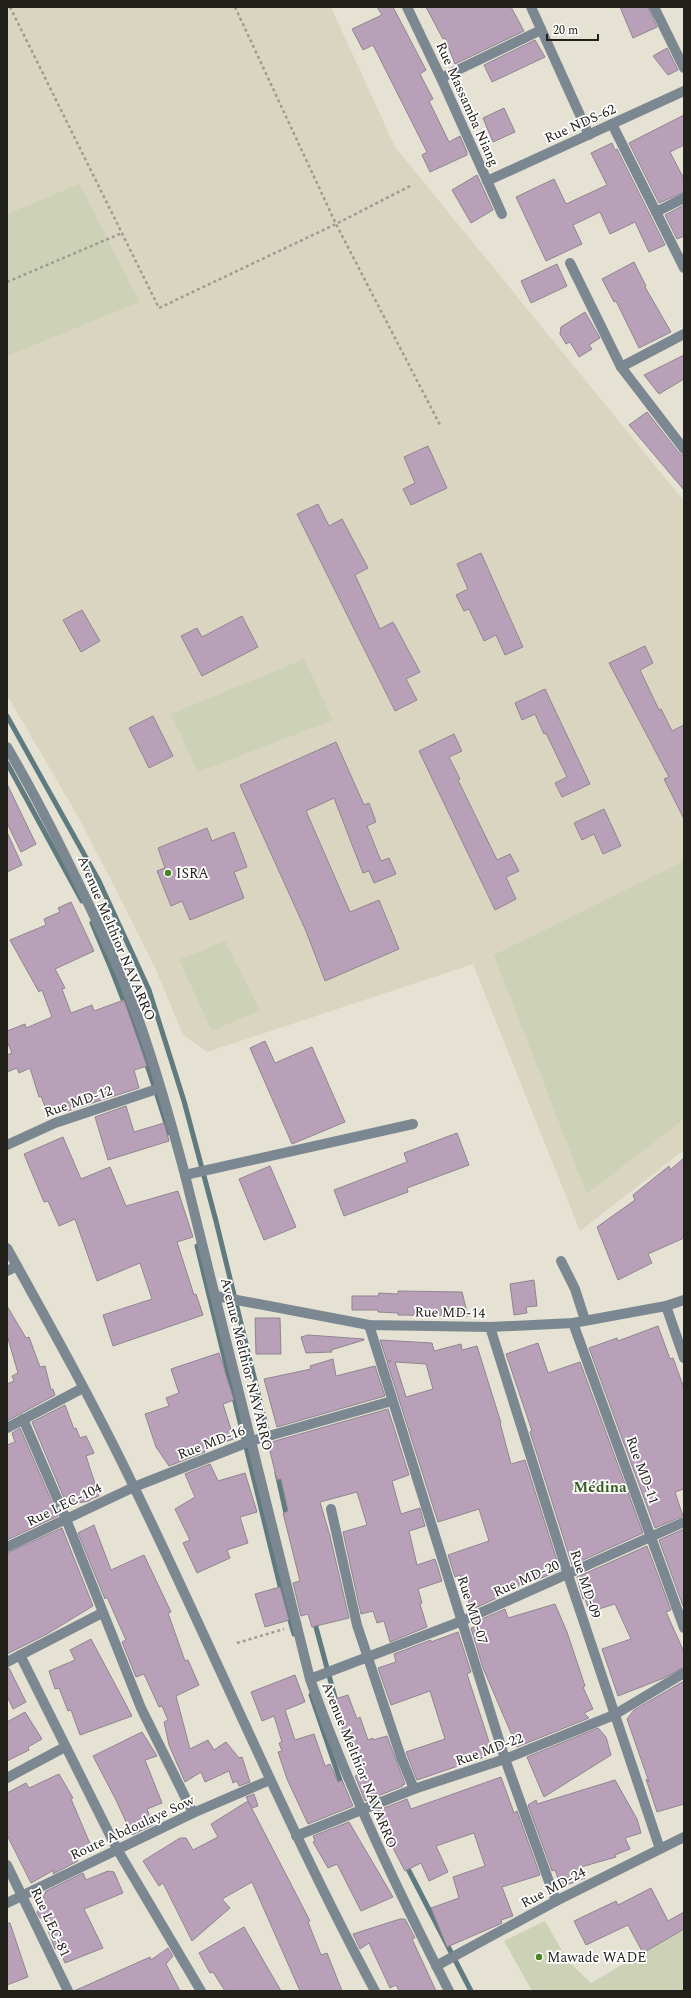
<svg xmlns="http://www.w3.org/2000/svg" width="691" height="1998" font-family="Spectral,serif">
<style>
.built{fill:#dad5c0}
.green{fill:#cdd2b6}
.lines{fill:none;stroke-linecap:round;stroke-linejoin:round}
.stream{stroke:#607b7f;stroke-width:5}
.building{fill:#b9a0b9;stroke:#908690;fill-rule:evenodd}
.path{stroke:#9e9b90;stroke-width:2.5;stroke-dasharray:3 3;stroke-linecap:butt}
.minor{stroke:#7b8891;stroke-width:10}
.poi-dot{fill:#478525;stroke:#fff;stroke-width:1.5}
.labels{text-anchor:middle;stroke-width:3.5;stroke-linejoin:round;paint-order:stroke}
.street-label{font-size:14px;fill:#22201b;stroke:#fff}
.poi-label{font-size:14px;fill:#22201b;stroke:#fff;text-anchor:start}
.neighbourhood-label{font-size:15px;font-weight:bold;fill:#365e22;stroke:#fff}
</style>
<rect width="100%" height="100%" fill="#e5e1d3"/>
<path class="built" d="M 7,7 L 331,7 L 395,147 L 684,501 L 684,1150 L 580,1231 L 473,964 L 207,1052 L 183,1035 L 156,970 L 110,878 L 76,813 L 7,695 Z"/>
<g class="green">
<path d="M 79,184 L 140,302 L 7,356 L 7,214 Z"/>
<path d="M 304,659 L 333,720 L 198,772 L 171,714 Z"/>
<path d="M 684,861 L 684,1119 L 587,1194 L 494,955 Z"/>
<path d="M 225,941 L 260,1010 L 212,1031 L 179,960 Z"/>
<path d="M 545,1921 L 568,1961 L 591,1983 L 684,1929 L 684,1991 L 532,1991 L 504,1941 Z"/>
</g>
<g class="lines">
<g class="stream">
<path d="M 7,716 L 99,881 L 149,990 L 184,1101 L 216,1221 L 269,1438"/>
<path d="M 7,763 L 82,901"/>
<path d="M 92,923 C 122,992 147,1061 169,1133"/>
<path d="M 197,1246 L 280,1586 L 294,1634"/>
<path d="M 277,1473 L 287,1518"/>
<path d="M 314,1620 L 337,1705"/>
<path d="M 311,1695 L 342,1786"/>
<path d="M 406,1865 L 471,1991"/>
</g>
</g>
<g class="building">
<path d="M 377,7 L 393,7 L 426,70 L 420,74 L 433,99 L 429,101 L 449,142 L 460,136 L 467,152 L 467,155 L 430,172 L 422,155 L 427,152 L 373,45 L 363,50 L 352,29 L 382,15 Z"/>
<path d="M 426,7 L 511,7 L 524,31 L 455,64 L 445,38 L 443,39 Z"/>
<path d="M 620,7 L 648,7 L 657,27 L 633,38 Z"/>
<path d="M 535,40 L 545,57 L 492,82 L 484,65 Z"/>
<path d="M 667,48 L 678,70 L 668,75 L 653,56 Z"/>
<path d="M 504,108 L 515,132 L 493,142 L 483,118 Z"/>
<path d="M 684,115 L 684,145 L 670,152 L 684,179 L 684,192 L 659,203 L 629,143 Z"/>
<path d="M 612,143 L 615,150 L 617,149 L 665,245 L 649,252 L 635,222 L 610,234 L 600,212 L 573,225 L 582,244 L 546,261 L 516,197 L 554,179 L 566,204 L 607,185 L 591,153 Z"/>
<path d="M 477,175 L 493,210 L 471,223 L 452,190 Z"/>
<path d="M 684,205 L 684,236 L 677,239 L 665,215 Z"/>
<path d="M 634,262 L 646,286 L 645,287 L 671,332 L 639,348 L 616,301 L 614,302 L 602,279 Z"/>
<path d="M 557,264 L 567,286 L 531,303 L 521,281 Z"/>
<path d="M 585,312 L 600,338 L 589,345 L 592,349 L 579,357 L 570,342 L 566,344 L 560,334 L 561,327 Z"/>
<path d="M 684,355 L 684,379 L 659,394 L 644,375 Z"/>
<path d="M 647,412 L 679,453 L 684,456 L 684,490 L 629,425 Z"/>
<path d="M 428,446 L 447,488 L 411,505 L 403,489 L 415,483 L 404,457 Z"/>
<path d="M 318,504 L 329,526 L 342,519 L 368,568 L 355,575 L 380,629 L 393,622 L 420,672 L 406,679 L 417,700 L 395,711 L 297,514 Z"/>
<path d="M 481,553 L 523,647 L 505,655 L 496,635 L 484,641 L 469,609 L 464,611 L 456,595 L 468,589 L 457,564 Z"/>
<path d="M 82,610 L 100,641 L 81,652 L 63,620 Z"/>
<path d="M 242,616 L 258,647 L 202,676 L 181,636 L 197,628 L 202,637 Z"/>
<path d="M 645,646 L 653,663 L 640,670 L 659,710 L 661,709 L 672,731 L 684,725 L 684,819 L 664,779 L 669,777 L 609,663 Z"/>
<path d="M 545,689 L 590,784 L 562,797 L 555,783 L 567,777 L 546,733 L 544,734 L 535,714 L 522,720 L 515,703 Z"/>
<path d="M 153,716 L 173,756 L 149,768 L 129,728 Z"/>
<path d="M 454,734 L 462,751 L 449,757 L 460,779 L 458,780 L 497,860 L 510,854 L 519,871 L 506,877 L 516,899 L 495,910 L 419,751 Z"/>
<path d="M 336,742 L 364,805 L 369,803 L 376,822 L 367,826 L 381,861 L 389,858 L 396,874 L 374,883 L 369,871 L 363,873 L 334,798 L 306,811 L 350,912 L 379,900 L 399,949 L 325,981 L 306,931 L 240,785 Z"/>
<path d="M 7,784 L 36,844 L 21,852 L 7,823 Z"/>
<path d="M 604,809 L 621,846 L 603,854 L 594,834 L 582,840 L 574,823 Z"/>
<path d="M 207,828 L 212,841 L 234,832 L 247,867 L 234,872 L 244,898 L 190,920 L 182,901 L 171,906 L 157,871 L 165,868 L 158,848 Z"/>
<path d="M 7,832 L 22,865 L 7,872 Z"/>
<path d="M 71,902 L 94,951 L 55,969 L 65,988 L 62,989 L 71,1013 L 92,1005 L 94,1011 L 124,1000 L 147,1066 L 134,1070 L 139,1088 L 49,1117 L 41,1096 L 39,1097 L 30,1068 L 19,1073 L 17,1068 L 7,1072 L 7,1055 L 12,1053 L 7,1041 L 7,1031 L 25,1024 L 26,1028 L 52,1017 L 42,990 L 39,992 L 10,940 L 46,925 L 44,919 L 60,912 L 58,908 Z"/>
<path d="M 265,1041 L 275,1063 L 312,1047 L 345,1122 L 292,1144 L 250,1048 Z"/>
<path d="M 126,1106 L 134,1132 L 164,1123 L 169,1141 L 108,1160 L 95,1117 Z"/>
<path d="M 457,1133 L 469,1165 L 407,1188 L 408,1192 L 344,1216 L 334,1190 L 407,1162 L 404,1153 Z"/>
<path d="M 63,1137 L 81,1179 L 110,1167 L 126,1206 L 178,1191 L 193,1237 L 177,1242 L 194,1295 L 196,1294 L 203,1315 L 113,1346 L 103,1315 L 152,1299 L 140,1263 L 97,1281 L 75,1219 L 59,1226 L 48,1201 L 44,1202 L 24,1154 Z"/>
<path d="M 684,1158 L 684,1238 L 648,1254 L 652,1263 L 618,1280 L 597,1227 L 635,1200 L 633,1195 L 669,1166 L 670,1170 Z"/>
<path d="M 270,1166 L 296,1227 L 264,1240 L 239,1179 Z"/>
<path d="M 534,1280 L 537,1306 L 526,1307 L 527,1313 L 514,1315 L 510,1284 Z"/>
<path d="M 398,1291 L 462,1292 L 468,1316 L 398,1315 L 398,1313 L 378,1312 L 378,1310 L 352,1310 L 352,1296 L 378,1296 L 379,1293 L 398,1294 Z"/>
<path d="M 7,1306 L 26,1338 L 29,1337 L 40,1367 L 45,1366 L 51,1390 L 53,1389 L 55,1395 L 7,1421 L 7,1384 L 14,1381 L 12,1376 L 18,1373 L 7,1335 Z"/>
<path d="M 255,1318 L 280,1318 L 281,1354 L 256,1354 Z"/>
<path d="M 658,1326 L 670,1359 L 673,1358 L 684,1388 L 684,1489 L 675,1492 L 683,1516 L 655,1528 L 589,1348 L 617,1338 L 618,1341 Z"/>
<path d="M 308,1335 L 364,1339 L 364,1340 L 331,1350 L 332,1352 L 306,1353 L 301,1337 Z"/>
<path d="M 380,1340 L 432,1343 L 434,1351 L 461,1344 L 462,1350 L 477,1346 L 501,1423 L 500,1423 L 511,1464 L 525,1460 L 560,1570 L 537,1580 L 500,1592 L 501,1596 L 471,1610 L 460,1575 L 455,1577 L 448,1555 L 489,1541 L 479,1509 L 438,1522 L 387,1362 L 391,1361 L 387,1361 ZM 395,1362 L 426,1364 L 433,1389 L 406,1397 Z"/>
<path d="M 538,1343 L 548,1373 L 580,1362 L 643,1533 L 572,1565 L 530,1432 L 532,1431 L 506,1354 Z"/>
<path d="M 219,1353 L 234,1400 L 223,1404 L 234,1439 L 215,1445 L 215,1447 L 204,1451 L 205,1452 L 169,1466 L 156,1447 L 145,1414 L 169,1406 L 166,1398 L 179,1393 L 171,1369 Z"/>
<path d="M 333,1359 L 336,1376 L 375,1366 L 385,1396 L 277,1427 L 264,1379 L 311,1369 L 310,1366 Z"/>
<path d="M 65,1405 L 74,1429 L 76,1428 L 80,1438 L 86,1436 L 94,1453 L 86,1456 L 99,1496 L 91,1499 L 89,1501 L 67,1505 L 32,1422 Z"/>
<path d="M 388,1409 L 409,1475 L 392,1481 L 401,1514 L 420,1508 L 425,1526 L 409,1531 L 417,1565 L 435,1559 L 442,1581 L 418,1589 L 422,1603 L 420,1604 L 427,1627 L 390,1642 L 384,1621 L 377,1623 L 373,1611 L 361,1614 L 343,1532 L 367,1525 L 357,1492 L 320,1502 L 330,1536 L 349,1618 L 312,1627 L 308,1614 L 301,1616 L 293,1583 L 300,1581 L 283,1513 L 288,1511 L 281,1479 L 277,1480 L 268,1443 Z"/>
<path d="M 20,1428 L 58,1516 L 7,1540 L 7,1445 L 15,1442 L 12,1433 Z"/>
<path d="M 210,1464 L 218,1481 L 245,1473 L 257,1512 L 240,1517 L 248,1543 L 227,1550 L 230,1558 L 197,1573 L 183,1543 L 190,1540 L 175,1509 L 195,1497 L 185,1474 Z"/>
<path d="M 94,1525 L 111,1570 L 144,1555 L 171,1612 L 168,1613 L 185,1661 L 188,1660 L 199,1685 L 176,1696 L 190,1749 L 208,1740 L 214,1750 L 226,1742 L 239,1758 L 242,1757 L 250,1782 L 239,1786 L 237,1781 L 233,1783 L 229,1771 L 205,1782 L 201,1772 L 185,1782 L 169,1745 L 164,1722 L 168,1720 L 162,1706 L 159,1707 L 144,1674 L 136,1677 L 122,1642 L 126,1640 L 107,1597 L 105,1599 L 78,1533 Z"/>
<path d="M 62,1528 L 93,1606 L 47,1634 L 7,1654 L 7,1553 Z"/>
<path d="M 684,1529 L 684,1606 L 683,1606 L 659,1540 Z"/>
<path d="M 647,1546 L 671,1610 L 666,1612 L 684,1652 L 684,1667 L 664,1678 L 618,1696 L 602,1649 L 631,1639 L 615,1604 L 589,1612 L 585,1598 L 583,1599 L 577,1577 Z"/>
<path d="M 280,1587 L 289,1620 L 265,1627 L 255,1594 Z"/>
<path d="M 555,1604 L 567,1632 L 585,1686 L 583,1687 L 593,1709 L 584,1713 L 589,1718 L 517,1747 L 483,1668 L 471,1628 L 476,1626 L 475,1622 L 505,1609 L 508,1618 Z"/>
<path d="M 458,1632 L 471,1672 L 467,1674 L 493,1754 L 417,1780 L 406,1752 L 445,1739 L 430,1691 L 391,1705 L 378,1668 L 396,1662 L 394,1654 L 431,1640 L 431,1642 Z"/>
<path d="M 91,1639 L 132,1716 L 80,1735 L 71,1710 L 68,1711 L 59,1688 L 55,1689 L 49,1671 L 75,1660 L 70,1650 Z"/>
<path d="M 7,1668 L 9,1668 L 26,1702 L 13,1709 L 7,1696 Z"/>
<path d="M 295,1675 L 305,1702 L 285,1710 L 295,1740 L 314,1734 L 325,1766 L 330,1764 L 338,1782 L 342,1780 L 353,1806 L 308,1824 L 287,1779 L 278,1752 L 282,1751 L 279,1743 L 282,1742 L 274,1716 L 262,1721 L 251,1692 Z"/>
<path d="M 684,1681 L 684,1804 L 657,1812 L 646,1779 L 649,1782 L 627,1719 L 634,1710 Z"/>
<path d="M 348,1695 L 357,1719 L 360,1717 L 368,1740 L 373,1738 L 373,1740 L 387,1736 L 405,1784 L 402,1785 L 403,1786 L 365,1801 L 355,1776 L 358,1774 L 332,1700 Z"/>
<path d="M 25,1712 L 42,1739 L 28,1747 L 29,1750 L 7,1761 L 7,1722 Z"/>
<path d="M 598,1728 L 606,1737 L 611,1755 L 544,1797 L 527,1757 Z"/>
<path d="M 142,1732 L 157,1756 L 145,1760 L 162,1803 L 147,1809 L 153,1825 L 132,1835 L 116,1800 L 93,1756 Z"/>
<path d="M 59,1774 L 73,1798 L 71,1799 L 91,1846 L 75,1853 L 78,1861 L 53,1874 L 54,1870 L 31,1883 L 7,1835 L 7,1793 L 26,1783 L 29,1788 Z"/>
<path d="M 501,1777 L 514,1813 L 517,1811 L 540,1875 L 502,1887 L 513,1916 L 501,1920 L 502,1923 L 500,1924 L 447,1947 L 431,1908 L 459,1898 L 453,1877 L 485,1866 L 474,1833 L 436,1846 L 448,1872 L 429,1881 L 421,1863 L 405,1871 L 374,1812 L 407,1799 L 411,1809 Z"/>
<path d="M 615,1780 L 637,1819 L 641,1833 L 625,1838 L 630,1849 L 615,1855 L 616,1857 L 581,1867 L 585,1878 L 561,1887 L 555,1870 L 552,1871 L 528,1805 L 536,1800 L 537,1804 Z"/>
<path d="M 254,1794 L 258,1806 L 252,1808 L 246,1797 Z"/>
<path d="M 248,1801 L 310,1921 L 308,1922 L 321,1955 L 327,1953 L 342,1991 L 300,1991 L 252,1882 L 222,1899 L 230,1908 L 192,1941 L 163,1883 L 159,1886 L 143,1861 L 180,1838 L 186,1838 L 193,1850 L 218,1837 L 211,1824 Z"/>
<path d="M 349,1822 L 393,1897 L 361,1911 L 337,1864 L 328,1868 L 313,1842 L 315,1841 L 313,1836 Z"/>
<path d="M 108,1871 L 114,1872 L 123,1893 L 84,1909 L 103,1948 L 65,1963 L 59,1948 L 55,1949 L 43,1917 L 40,1918 L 37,1913 L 46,1891 L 83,1873 L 86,1880 Z"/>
<path d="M 651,1888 L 668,1921 L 684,1912 L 684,1929 L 643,1953 L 628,1925 L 586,1945 L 574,1921 L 616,1901 L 618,1905 Z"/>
<path d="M 400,1919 L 405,1919 L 415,1938 L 412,1939 L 436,1991 L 399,1991 L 396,1985 L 390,1988 L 369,1943 L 360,1949 L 353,1934 Z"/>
<path d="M 7,1923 L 10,1923 L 28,1977 L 7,1985 Z"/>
<path d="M 244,1927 L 281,1991 L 225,1991 L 213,1972 L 210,1973 L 199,1953 Z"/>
<path d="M 168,1948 L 173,1956 L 166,1964 L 180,1991 L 74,1991 L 150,1957 L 151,1960 Z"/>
</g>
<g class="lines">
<g class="path">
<path d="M 10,7 L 159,308 L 336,224 L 412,185"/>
<path d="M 235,7 L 336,224 L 440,425"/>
<path d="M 7,282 L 122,233"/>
<path d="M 237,1643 L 284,1629"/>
</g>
<g class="minor">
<path d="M 407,7 L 441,78 L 502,214"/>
<path d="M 531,7 L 589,135"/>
<path d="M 654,7 L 684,68"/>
<path d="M 441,78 L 541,30"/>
<path d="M 612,124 L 684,268"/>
<path d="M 487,181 L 684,91"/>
<path d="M 656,212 L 684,198"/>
<path d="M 570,263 L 621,367 L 684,449"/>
<path d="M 621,367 L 684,334"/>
<path d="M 7,747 C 37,798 63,850 88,903 C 106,941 124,979 138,1018 C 156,1069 171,1122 185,1175 L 310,1679 C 348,1787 397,1889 449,1991"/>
<path d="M 7,1145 L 55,1123 L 160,1088"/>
<path d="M 185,1175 L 413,1124"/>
<path d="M 7,1248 C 51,1327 95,1406 134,1487 C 216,1655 287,1827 375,1991"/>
<path d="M 561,1261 L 575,1289 L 585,1320"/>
<path d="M 7,1271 L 17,1266"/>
<path d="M 216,1296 L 369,1325 L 490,1327 L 573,1323 L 666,1306 L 684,1300"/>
<path d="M 666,1306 L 684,1358"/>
<path d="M 573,1323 L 684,1628"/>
<path d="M 369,1325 L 505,1759 L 556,1901"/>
<path d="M 490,1327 L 568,1575 L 660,1849"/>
<path d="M 23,1419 L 66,1519 L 141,1708 L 193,1813"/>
<path d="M 7,1428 L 83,1388"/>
<path d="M 331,1509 L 357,1625 L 401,1757 L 414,1789"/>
<path d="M 7,1547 L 134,1487 L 251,1441 L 392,1401"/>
<path d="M 20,1655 L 117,1849 L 201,1991"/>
<path d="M 7,1662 L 102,1613"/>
<path d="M 310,1679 L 462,1621 L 684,1522"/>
<path d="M 7,1778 L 65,1747"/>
<path d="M 296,1836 L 414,1789 L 505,1759 L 614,1715 L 684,1673"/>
<path d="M 7,1865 L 68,1991"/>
<path d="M 7,1903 L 193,1813 L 270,1780"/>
<path d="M 436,1966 L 556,1901 L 684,1837"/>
</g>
</g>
<g class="poi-dot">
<circle cx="168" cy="873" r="4"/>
<circle cx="539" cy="1957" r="4"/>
</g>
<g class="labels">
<g class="street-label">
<text transform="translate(468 104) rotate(66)" y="5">Rue Massamba Niang</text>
<text transform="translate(580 123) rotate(-24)" y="5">Rue NDS-62</text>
<text transform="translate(117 938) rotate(67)" y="5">Avenue Melthior NAVARRO</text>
<text transform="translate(78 1101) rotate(-19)" y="5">Rue MD-12</text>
<text transform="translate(450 1312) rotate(1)" y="5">Rue MD-14</text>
<text transform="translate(247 1364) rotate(76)" y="5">Avenue Melthior NAVARRO</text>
<text transform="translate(211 1442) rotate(-21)" y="5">Rue MD-16</text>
<text transform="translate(643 1470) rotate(70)" y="5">Rue MD-11</text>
<text transform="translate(64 1504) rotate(-26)" y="5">Rue LEC-104</text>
<text transform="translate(526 1578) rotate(-24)" y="5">Rue MD-20</text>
<text transform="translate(586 1584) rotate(72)" y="5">Rue MD-09</text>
<text transform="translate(473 1610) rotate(72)" y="5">Rue MD-07</text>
<text transform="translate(489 1749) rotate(-20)" y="5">Rue MD-22</text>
<text transform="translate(360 1765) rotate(68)" y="5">Avenue Melthior NAVARRO</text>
<text transform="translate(132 1827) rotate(-25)" y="5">Route Abdoulaye Sow</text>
<text transform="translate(553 1887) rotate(-28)" y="5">Rue MD-24</text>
<text transform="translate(51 1922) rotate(65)" y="5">Rue LEC-81</text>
</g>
<g class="poi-label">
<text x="176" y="878">ISRA</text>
<text x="547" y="1962">Mawade WADE</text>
</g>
<g class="neighbourhood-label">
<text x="600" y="1492">Médina</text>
</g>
</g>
<rect width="691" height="1998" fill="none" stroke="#22201b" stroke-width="16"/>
<path d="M547 34v6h51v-6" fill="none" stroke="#22201b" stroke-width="2"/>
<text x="553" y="34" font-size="12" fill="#22201b" stroke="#ffffff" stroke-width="3" paint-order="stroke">20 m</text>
</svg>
